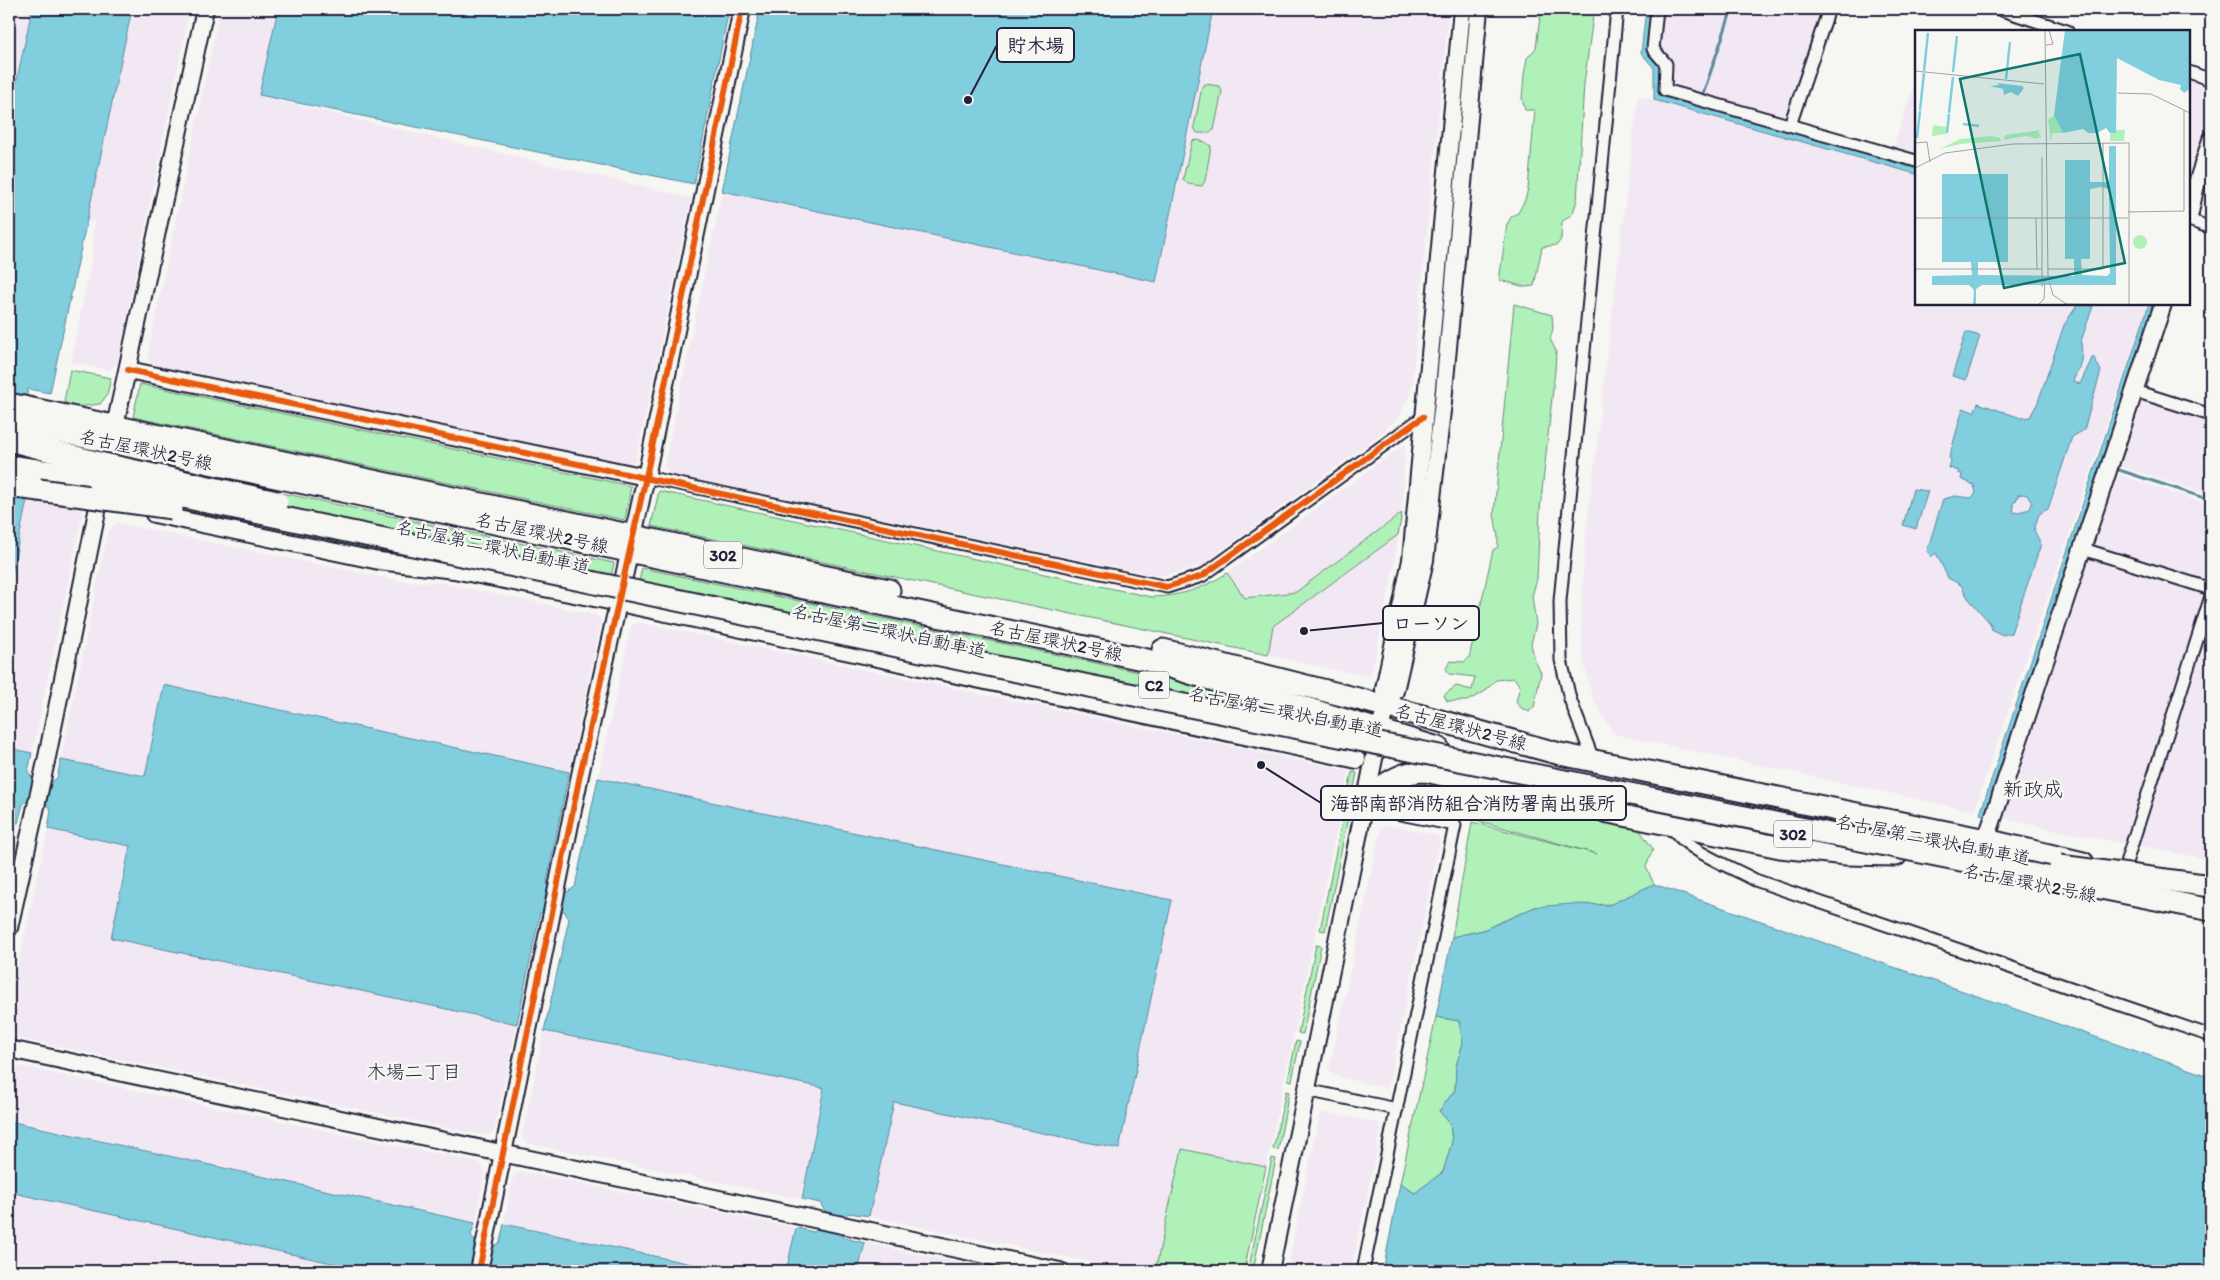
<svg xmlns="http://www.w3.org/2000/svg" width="2220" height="1280" font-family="Itim,'Klee One',sans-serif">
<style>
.built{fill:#f2e8f3}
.green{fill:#b0f1b9;stroke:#698a7a}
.water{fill:#81cedf;stroke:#5b899d;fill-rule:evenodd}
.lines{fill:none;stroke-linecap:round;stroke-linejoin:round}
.stream{stroke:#5b899d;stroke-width:3}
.street-casing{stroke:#22223b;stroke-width:15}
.secondary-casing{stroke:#22223b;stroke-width:20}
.highway-casing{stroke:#22223b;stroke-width:25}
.street{stroke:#f6f6f2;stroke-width:11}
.secondary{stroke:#f6f6f2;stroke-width:16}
.highway{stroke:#f6f6f2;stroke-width:21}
.highway-bridge-casing{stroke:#22223b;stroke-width:25;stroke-linecap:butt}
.highway-bridge{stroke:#f6f6f2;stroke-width:21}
.cycleway-casing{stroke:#f6f6f2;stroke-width:9}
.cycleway{stroke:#e8590c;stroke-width:6}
.labels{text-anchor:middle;stroke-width:5;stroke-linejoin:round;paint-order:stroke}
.shield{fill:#f6f6f2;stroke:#626272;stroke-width:1}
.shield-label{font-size:16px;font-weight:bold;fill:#22223b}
.street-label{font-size:18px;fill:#22223b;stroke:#f6f6f2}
.neighbourhood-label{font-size:19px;fill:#22223b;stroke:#f6f6f2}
.quarter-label{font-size:20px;fill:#22223b;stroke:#f6f6f2}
.inset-river{fill:none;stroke:#81cedf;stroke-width:2.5}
.inset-road{fill:none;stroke:#a1a1a9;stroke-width:1}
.view{fill:#0f766e;fill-opacity:0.15;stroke:#0f766e;stroke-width:2.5}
.inset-edge{fill:none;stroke:#22223b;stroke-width:2.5}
.leader{fill:none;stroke:#22223b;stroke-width:2}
.callout-dot{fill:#22223b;stroke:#f6f6f2;stroke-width:2}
.callout{fill:#f6f6f2;stroke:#22223b;stroke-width:2}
.callout-label{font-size:19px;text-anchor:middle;font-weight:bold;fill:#22223b}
</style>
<rect width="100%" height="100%" fill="#f6f6f2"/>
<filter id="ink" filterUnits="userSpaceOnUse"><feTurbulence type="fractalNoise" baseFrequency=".02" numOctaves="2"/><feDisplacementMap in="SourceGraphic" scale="10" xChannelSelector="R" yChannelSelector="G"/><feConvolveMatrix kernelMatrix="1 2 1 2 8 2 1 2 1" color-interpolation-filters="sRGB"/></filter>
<g filter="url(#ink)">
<g class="built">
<path d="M 9,9 L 32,9 L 9,117 Z"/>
<path d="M 132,9 L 190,9 L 117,364 L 109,370 L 71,362 L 92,256 L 94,222 L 87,220 Z"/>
<path d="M 220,9 L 278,9 L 259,96 L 691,198 L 636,460 L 627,465 L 151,364 L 147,357 Z"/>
<path d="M 1213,9 L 1449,9 L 1411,393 L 1397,419 L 1374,439 L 1202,565 L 1180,572 L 1157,576 L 669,474 L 664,467 L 722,191 L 1156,281 Z"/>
<path d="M 1663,9 L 1826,9 L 1786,122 L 1669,88 L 1658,48 Z"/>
<path d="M 2189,76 L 2211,84 L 2211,119 L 2189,186 Z"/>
<path d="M 1916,78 L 1916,158 L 1892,151 Z"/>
<path d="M 1638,96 L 1916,174 L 1916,304 L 2148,304 L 1974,811 L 1614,734 L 1593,699 L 1583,659 L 1581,621 L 1584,552 Z"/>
<path d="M 2138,395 L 2211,419 L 2211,495 L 2116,465 Z"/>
<path d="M 39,442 L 95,454 L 32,753 L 9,748 L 9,587 Z"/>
<path d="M 1405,444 L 1402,513 L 1296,592 L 1245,598 L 1227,573 Z"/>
<path d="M 2113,473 L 2211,505 L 2211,585 L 2089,547 Z"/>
<path d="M 117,523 L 400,581 L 443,583 L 596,615 L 601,620 L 569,772 L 165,685 L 145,776 L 61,760 L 108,531 Z"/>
<path d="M 1398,535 L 1396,554 L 1372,672 L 1368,677 L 1268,655 L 1273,626 Z"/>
<path d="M 2087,553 L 2207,592 L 2126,844 L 2004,819 L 2005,803 Z"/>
<path d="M 2211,610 L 2211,860 L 2136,845 Z"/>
<path d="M 638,622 L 1349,771 L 1266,1167 L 1182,1150 L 1155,1271 L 1131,1271 L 869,1216 L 894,1101 L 1119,1149 L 598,778 L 631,626 Z"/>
<path d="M 9,821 L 18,823 L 9,865 Z"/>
<path d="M 1387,825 L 1437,835 L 1440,840 L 1388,1088 L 1333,1076 L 1329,1070 L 1381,828 Z"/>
<path d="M 48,829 L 130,846 L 112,938 L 517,1024 L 494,1131 L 487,1136 L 13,1037 L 9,1032 L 9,1006 Z"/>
<path d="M 544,1031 L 824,1088 L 802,1199 L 526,1143 L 522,1137 Z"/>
<path d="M 9,1064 L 481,1163 L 485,1173 L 475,1223 L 9,1121 Z"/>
<path d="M 1323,1112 L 1379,1123 L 1381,1130 L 1351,1271 L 1287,1271 L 1319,1116 Z"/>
<path d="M 520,1171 L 796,1228 L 786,1271 L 724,1271 L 504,1224 L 513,1177 Z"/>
<path d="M 9,1192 L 368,1271 L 9,1271 Z"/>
<path d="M 865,1243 L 998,1271 L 858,1271 Z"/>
</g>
<g class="green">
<path d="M 1541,9 L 1594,9 L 1584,84 L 1577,200 L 1573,213 L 1562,222 L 1561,239 L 1557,245 L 1542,247 L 1534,286 L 1525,287 L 1500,280 L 1500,274 L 1507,224 L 1512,216 L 1518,213 L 1525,200 L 1528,189 L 1535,110 L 1525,110 L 1522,99 L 1524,75 L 1527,58 L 1536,48 Z"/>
<path d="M 1205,84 L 1219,86 L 1222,91 L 1214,130 L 1208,133 L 1197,133 L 1194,127 L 1202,87 Z"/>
<path d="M 1197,140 L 1205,142 L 1211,146 L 1205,181 L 1202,186 L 1188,184 L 1183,179 L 1192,141 Z"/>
<path d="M 1514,304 L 1552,315 L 1553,329 L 1550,339 L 1556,351 L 1555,370 L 1540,510 L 1537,579 L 1532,596 L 1536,624 L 1531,644 L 1535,661 L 1541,673 L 1534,707 L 1529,712 L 1520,707 L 1516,702 L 1520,686 L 1514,678 L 1496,680 L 1484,692 L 1467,701 L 1447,701 L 1444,695 L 1456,686 L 1472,690 L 1475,677 L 1449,674 L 1446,668 L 1451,661 L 1464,662 L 1469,658 L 1493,550 L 1498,547 L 1498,537 L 1494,514 Z"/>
<path d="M 70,370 L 111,378 L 107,395 L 100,404 L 76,407 L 64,402 Z"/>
<path d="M 140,384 L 631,486 L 625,520 L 133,417 Z"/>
<path d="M 125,460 L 614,563 L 608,590 L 373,555 L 121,499 Z"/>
<path d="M 659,491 L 1151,597 C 1181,596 1203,589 1227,573 L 1245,598 L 1296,592 L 1402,513 L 1398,535 L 1273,626 L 1268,655 L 651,526 Z"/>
<path d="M 642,568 L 1258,697 L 1259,703 L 1255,721 L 636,595 Z"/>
<path d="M 1352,772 L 1357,773 L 1325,931 L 1320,930 Z"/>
<path d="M 1402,776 L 1631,818 L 1653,849 L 1646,867 L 1654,884 L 1612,904 L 1535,907 L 1483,930 L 1452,937 L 1472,822 L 1597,854 L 1465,817 L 1386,800 L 1388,791 Z"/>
<path d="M 1316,945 L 1321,946 L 1303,1034 L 1298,1033 Z"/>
<path d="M 1436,1017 L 1459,1021 L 1463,1043 L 1456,1066 L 1455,1090 L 1439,1111 L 1450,1123 L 1452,1142 L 1443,1172 L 1415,1193 L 1400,1184 Z"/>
<path d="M 1296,1041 L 1300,1042 L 1292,1081 L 1288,1080 Z"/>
<path d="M 1286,1091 L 1289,1092 L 1278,1150 L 1273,1149 Z"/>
<path d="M 1182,1149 L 1266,1167 L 1244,1271 L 1155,1271 Z"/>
<path d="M 1272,1158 L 1276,1159 L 1253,1271 L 1248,1271 Z"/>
</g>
<g class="water">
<path d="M 32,9 L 132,9 L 50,393 L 28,389 L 19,438 L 39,442 L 9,587 L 9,117 Z"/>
<path d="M 278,9 L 729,9 L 694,184 L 259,95 Z"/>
<path d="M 760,9 L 1213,9 L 1156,282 L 722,191 Z"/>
<path d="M 1646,9 L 1653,9 L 1661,67 L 1660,94 L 1916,166 L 1916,174 L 1654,100 L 1654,68 L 1641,53 Z"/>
<path d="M 2078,304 L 2093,306 L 2081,341 L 2082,357 L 2079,368 L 2073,381 L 2080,384 L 2093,356 L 2101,371 L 2084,430 L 2072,437 L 2048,509 L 2039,514 L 2034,530 L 2041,544 L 2011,633 L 2003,635 L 1992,630 L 1990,623 L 1968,598 L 1961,585 L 1948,578 L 1936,553 L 1931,557 L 1927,551 L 1943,499 L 1955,496 L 1971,498 L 1976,493 L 1974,485 L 1961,479 L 1962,474 L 1958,473 L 1959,471 L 1949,468 L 1951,460 L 1949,458 L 1963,408 L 1974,412 L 1978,403 L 2021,418 L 2030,417 L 2038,402 L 2064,325 ZM 2023,494 L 2027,495 L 2032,503 L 2030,509 L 2014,513 L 2013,503 L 2016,501 L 2018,495 Z"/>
<path d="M 2149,304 L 2155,304 L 1987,816 L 1980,814 Z"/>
<path d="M 1966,332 L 1980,336 L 1966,380 L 1952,376 Z"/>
<path d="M 1913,489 L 1928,491 L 1916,529 L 1903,525 Z"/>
<path d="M 164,685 L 569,772 L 547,882 L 552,889 L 567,892 L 575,887 L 598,778 L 1172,900 L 1119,1149 L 894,1102 L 869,1216 L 849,1213 L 842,1218 L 840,1230 L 845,1238 L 865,1243 L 858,1271 L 786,1271 L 796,1228 L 814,1232 L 823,1225 L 826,1213 L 820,1203 L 802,1199 L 824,1088 L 544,1031 L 569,919 L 564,911 L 548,908 L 540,913 L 517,1024 L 111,938 L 130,846 L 48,829 L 51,810 L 45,802 L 30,799 L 23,804 L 18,823 L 9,821 L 9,748 L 32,753 L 28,772 L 34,780 L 50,783 L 57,778 L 61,760 L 145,776 Z"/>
<path d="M 1654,884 L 2211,1077 L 2211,1271 L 1383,1271 L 1400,1184 L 1415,1193 L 1443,1172 L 1452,1142 L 1450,1123 L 1439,1111 L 1455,1090 L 1456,1066 L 1463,1043 L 1459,1021 L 1436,1017 L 1452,937 L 1483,930 L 1535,907 L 1571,904 L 1609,905 Z"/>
<path d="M 9,1121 L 475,1223 L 471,1235 L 475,1241 L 494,1246 L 500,1242 L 504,1224 L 724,1271 L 368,1271 L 9,1192 Z"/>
</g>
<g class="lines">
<g class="stream">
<path d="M 1702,97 L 1732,9"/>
<path d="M 2116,469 L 2211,500"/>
</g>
<defs>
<g id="street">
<path d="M 1657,9 L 1653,49 L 1666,64 L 1665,90 L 1916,161"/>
<path d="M 1999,9 L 2067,31"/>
<path d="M 2189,72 L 2211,80"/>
<path d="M 1790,125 L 1829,9"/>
<path d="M 2189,220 L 2211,228"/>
<path d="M 2135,391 L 2211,415"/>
<path d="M 646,477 L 1167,587 L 1202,576 L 1423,417"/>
<path d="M 2083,549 L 2211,589"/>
<path d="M 1594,762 L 1570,699 L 1561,660 L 1560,601 L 1617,9"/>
<path d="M 1672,825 C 1679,848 1734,868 1755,880 L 2211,1036"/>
<path d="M 2123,872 L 2211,596"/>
<path d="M 1306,1090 L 1397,1109"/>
<path d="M 1363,1271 L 1455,825 L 1365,807"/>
</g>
<g id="secondary">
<path d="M 2189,217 L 2195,189 L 2211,140"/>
<path d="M 128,370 L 646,477"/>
<path d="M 115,426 L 205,9"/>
<path d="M 154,514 L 379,561 L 454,570 L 619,603 L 1357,760"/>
<path d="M 1386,706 L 1384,689 L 1411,560 L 1462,9"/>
<path d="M 1986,840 L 2163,304"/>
<path d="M 9,928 L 47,757 L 111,443"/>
<path d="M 9,1049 L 1060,1271"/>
<path d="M 479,1271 L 580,775 L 646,477 L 742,9"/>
<path d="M 1270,1271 L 1380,729 L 1386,706 L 1395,691 L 1425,560 L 1443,402 L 1479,9"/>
</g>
<g id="highway">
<path d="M 9,404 L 889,590"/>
<path d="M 9,421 L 1147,660 L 1438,748"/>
<path d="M 9,440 L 99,463"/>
<path d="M 9,466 L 97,479"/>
<path d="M 9,486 L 39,490"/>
<path d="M 1163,650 L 1386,706 L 1560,754 L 1986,840 L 2083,863"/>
<path d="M 1366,797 C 1386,784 1402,771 1426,771 L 1570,804 L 1780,847 L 1846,854 L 1896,855"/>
</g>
</defs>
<use href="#street" class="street-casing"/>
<use href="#secondary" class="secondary-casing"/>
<use href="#highway" class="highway-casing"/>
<use href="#street" class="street"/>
<use href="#secondary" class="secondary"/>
<use href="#highway" class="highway"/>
<defs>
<g id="highway-bridge">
<path d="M 99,463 L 277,502"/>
<path d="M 97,479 L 1089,686 L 2211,910"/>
<path d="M 39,490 L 172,508"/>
<path d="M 2060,866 L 2211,886"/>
</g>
</defs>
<use href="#highway-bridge" class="highway-bridge-casing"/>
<use href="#highway-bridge" class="highway-bridge"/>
<defs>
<g id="cycleway">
<path d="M 128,370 L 1167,587 L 1202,576 L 1423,417"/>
<path d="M 479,1271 L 580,775 L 646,477 L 742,9"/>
</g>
</defs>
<use href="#cycleway" class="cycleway-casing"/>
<use href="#cycleway" class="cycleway"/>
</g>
</g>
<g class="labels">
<g class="shield">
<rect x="704" y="541.5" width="38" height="27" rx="4"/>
<rect x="1139" y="671.5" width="30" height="27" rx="4"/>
<rect x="1774" y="820.5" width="38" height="27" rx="4"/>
</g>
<g class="shield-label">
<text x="723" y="561">302</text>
<text x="1154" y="691">C2</text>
<text x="1793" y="840">302</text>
</g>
<g class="street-label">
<text transform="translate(146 450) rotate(12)" y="6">名古屋環状2号線</text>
<text transform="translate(542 533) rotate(12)" y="6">名古屋環状2号線</text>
<text transform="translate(493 547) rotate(12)" y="6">名古屋第二環状自動車道</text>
<text transform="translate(889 631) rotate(12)" y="6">名古屋第二環状自動車道</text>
<text transform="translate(1056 641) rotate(12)" y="6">名古屋環状2号線</text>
<text transform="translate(1286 712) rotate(11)" y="6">名古屋第二環状自動車道</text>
<text transform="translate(1461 727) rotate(15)" y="6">名古屋環状2号線</text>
<text transform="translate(1933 840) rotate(11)" y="6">名古屋第二環状自動車道</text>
<text transform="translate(2030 883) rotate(11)" y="6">名古屋環状2号線</text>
</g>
<g class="neighbourhood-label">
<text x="414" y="1078">木場二丁目</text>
</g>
<g class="quarter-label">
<text x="2033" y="796">新政成</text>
</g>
</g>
<g transform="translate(1915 30)">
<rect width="275" height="275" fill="#f6f6f2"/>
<path d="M 139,85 L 148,103 L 137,103 L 136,112 L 133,90 ZM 18,95 L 32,97 L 31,104 L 17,106 ZM 126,100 L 123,102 L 126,106 L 126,108 L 124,106 L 123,109 L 111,106 L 88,110 L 91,105 ZM 201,100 L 210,100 L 209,111 L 195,111 L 195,103 ZM 76,106 L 85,108 L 86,111 L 45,114 L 25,119 L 45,109 ZM218 212a7 7 0 1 1 14 0a7 7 0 1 1-14 0Z" fill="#b0f1b9"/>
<path d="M 150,0 L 275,0 L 275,59 L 269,63 L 265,59 L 266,55 L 244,50 L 202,28 L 201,103 L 195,103 L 191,98 L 182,103 L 173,103 L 168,99 L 148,103 L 139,85 ZM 82,53 L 107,56 L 109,58 L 103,66 L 96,62 L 89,65 L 88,59 L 75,56 L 84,55 ZM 194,116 L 201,116 L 201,255 L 67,255 L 61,259 L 61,275 L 58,275 L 59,260 L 54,255 L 17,255 L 17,246 L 57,245 L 56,232 L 27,232 L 27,144 L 93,144 L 93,232 L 63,232 L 63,245 L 159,246 L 159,229 L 150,229 L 150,130 L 175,130 L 175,152 L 194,152 ZM 186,157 L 194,159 L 195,243 L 192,246 L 167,245 L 166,229 L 175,229 L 175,159 Z" fill="#81cedf" fill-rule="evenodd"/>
<path class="inset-river" d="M 9,41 L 13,3M 38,42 L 42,6M 91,49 L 95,12M 5,80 L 9,43M 34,83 L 38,47M 48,94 L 64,96M 32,103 L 34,84M 2,108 L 5,81"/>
<path class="inset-road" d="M 130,0 L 133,247 L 138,265 L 153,275M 131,15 L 138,14 L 134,0M 0,41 L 129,54M 203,63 L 236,64 L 275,83M 0,113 L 12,112 L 15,132M 0,138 L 30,123 L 98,114 L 214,113M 213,182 L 269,181 L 269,80M 0,188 L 213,188M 121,188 L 122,239M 0,239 L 127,239M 133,239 L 188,239 L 188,113M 127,257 L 127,127M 149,274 L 224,275M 123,275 L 129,269 L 130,250M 214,275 L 214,113"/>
<path class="view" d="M 165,24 L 210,233 L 89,258 L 45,49 Z"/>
<rect width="275" height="275" class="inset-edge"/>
</g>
<path class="leader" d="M968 100L997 45M1304 631L1383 623M1261 765L1321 803"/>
<g class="callout-dot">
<circle cx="968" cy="100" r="5"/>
<circle cx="1304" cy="631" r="5"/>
<circle cx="1261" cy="765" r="5"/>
</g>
<g class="callout">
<rect x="997" y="28" width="77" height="34" rx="5"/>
<rect x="1383" y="606" width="96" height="34" rx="5"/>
<rect x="1321" y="786" width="305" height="34" rx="5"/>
</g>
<g class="callout-label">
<text x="1036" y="52">貯木場</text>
<text x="1431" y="630">ローソン</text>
<text x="1473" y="810">海部南部消防組合消防署南出張所</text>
</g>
<rect width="2220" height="1280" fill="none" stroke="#f6f6f2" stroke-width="30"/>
<rect x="15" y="15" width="2190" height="1250" fill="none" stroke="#22223b" stroke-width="2" filter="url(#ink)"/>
</svg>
